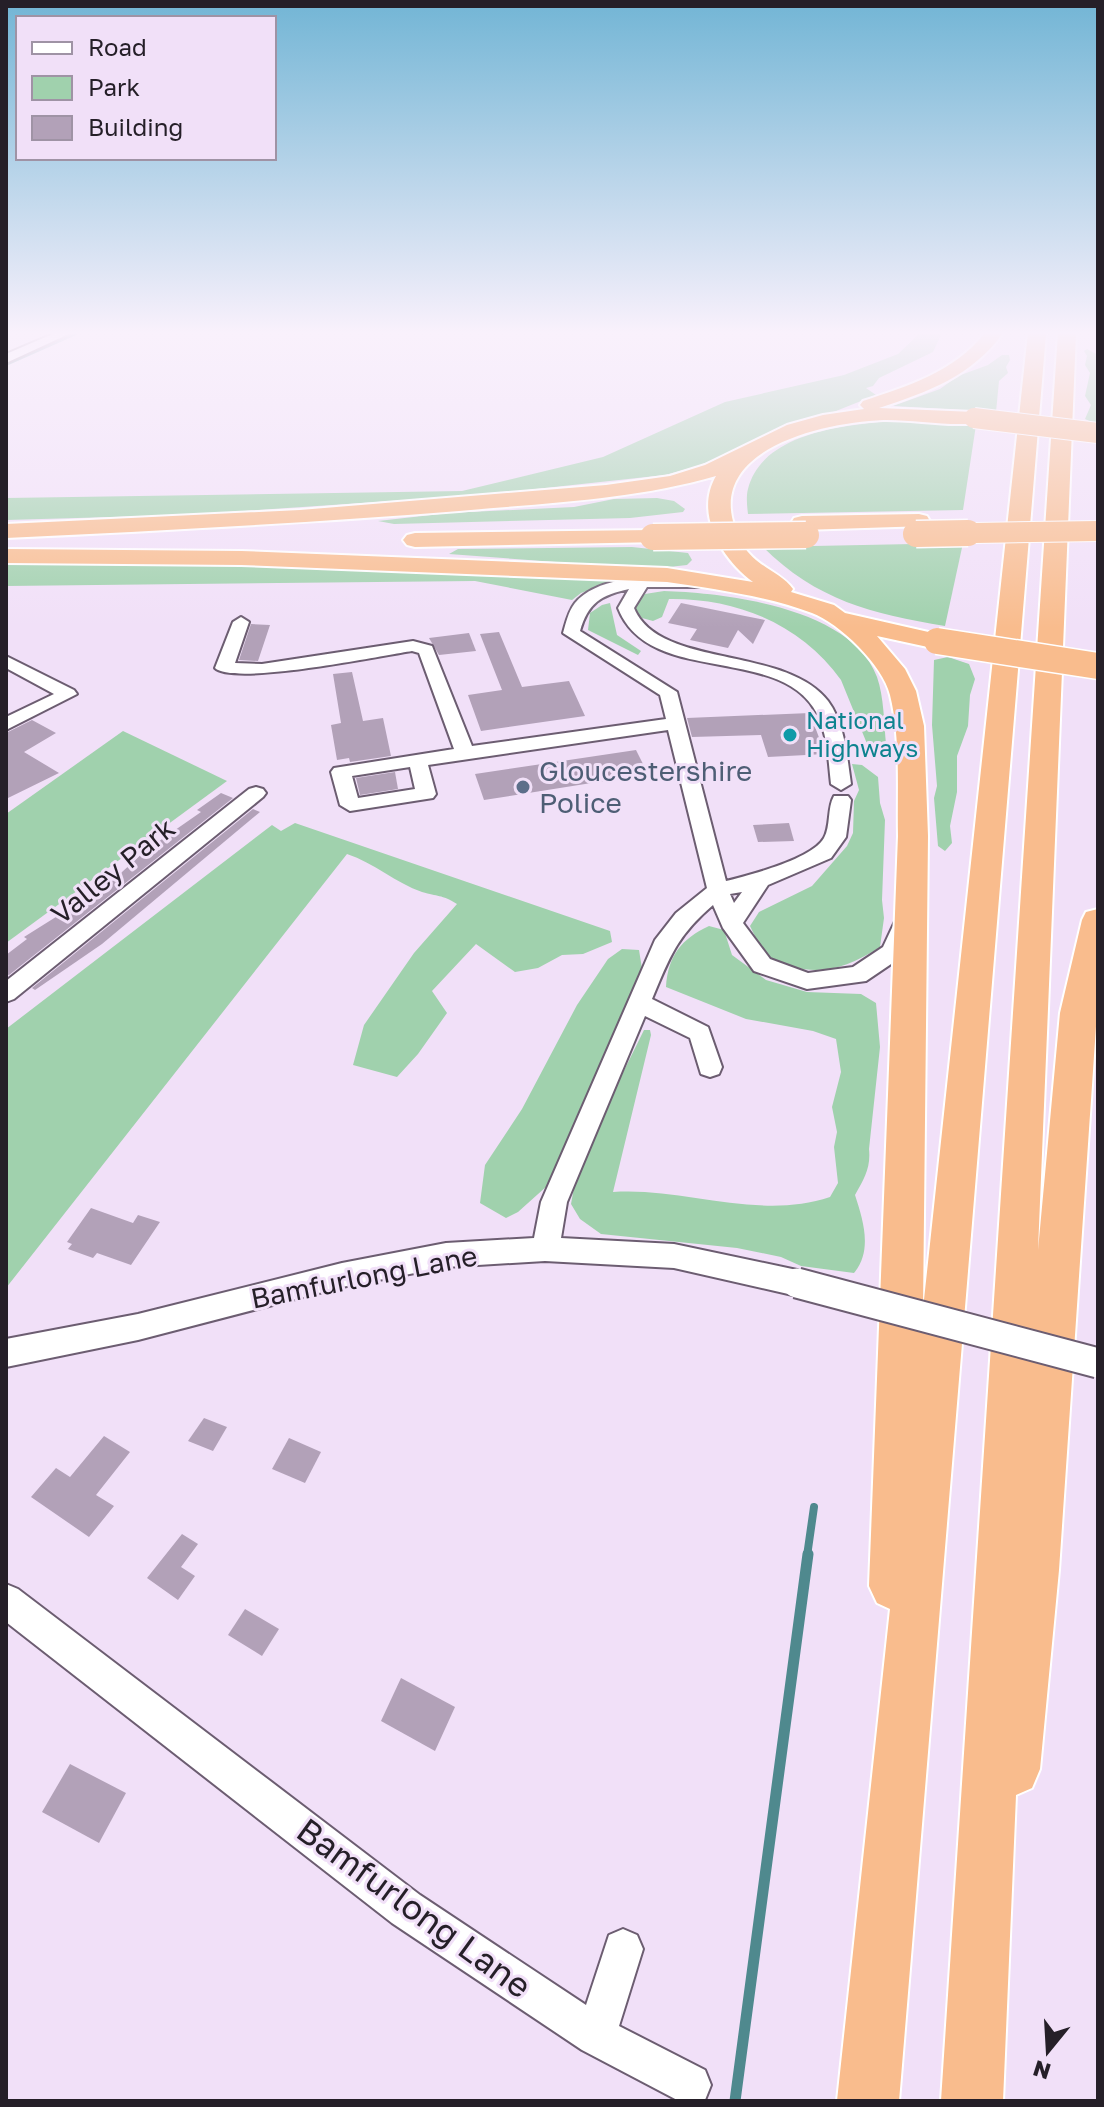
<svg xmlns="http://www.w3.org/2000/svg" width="1104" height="2107" font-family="'Golos Text',sans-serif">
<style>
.green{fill:#a0d1ad}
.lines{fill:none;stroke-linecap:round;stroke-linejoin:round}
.stream-far2{stroke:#4f898e;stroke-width:4}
.stream-far1{stroke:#4f898e;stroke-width:8}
.stream{stroke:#4f898e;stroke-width:11}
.building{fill:#b2a1b8}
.minor-casing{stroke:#6c5d71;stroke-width:4}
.highway-casing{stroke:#fff;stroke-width:4}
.minor{fill:#fff;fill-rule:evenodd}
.highway{fill:#f9bc8d;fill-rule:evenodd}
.minor-bridge-casing{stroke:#6c5d71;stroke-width:33;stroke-linecap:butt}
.highway-bridge-far1-casing{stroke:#fff;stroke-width:22;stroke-linecap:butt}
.highway-bridge-casing{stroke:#fff;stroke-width:29;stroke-linecap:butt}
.minor-bridge{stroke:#fff;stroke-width:29}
.highway-bridge-far1{stroke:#f9bc8d;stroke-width:20}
.highway-bridge{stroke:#f9bc8d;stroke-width:26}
.culture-dot{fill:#0f9aa8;stroke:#f1e0f8;stroke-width:3}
.service-dot{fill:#5c6f8a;stroke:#f1e0f8;stroke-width:3}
.labels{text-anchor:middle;stroke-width:6;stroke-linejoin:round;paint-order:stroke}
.far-culture-label{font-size:24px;fill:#0d838f;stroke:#f1e0f8;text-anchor:start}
.service-label{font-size:28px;fill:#4e5e75;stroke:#f1e0f8;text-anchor:start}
.street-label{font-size:28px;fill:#251f28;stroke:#f1e0f8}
.near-street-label{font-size:34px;fill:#251f28;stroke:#f1e0f8}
</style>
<rect width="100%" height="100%" fill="#f1e0f8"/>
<g class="green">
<path d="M 920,333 L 942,333 L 933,352 L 879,378 L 873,386 L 866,388 L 876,395 L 821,417 L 781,427 L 750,444 L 698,466 L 665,475 L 480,495 L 184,515 L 6,520 L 6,498 L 462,491 L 603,457 L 725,402 L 844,375 L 898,354 Z"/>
<path d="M 1087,349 L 1098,355 L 1098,425 L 1085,419 L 1091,405 L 1085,396 L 1090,373 L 1085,365 L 1087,356 L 1084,351 Z"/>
<path d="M 1002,355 L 1009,355 L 1010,360 L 1006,367 L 1008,373 L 999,381 L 996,412 L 893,406 L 940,389 L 958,376 L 988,365 Z"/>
<path d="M 921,419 L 976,425 L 963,510 L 748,514 C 747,506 746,496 748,489 C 764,425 868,423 921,419 Z"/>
<path d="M 657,498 L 674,501 L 685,509 L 683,512 L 630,518 L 394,524 L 378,521 L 449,513 L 574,507 L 614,499 Z"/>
<path d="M 963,543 L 945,626 C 872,614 816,600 763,547 Z"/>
<path d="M 632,547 L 688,553 L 692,560 L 687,565 L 651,569 L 449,554 L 458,549 Z"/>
<path d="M 6,560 L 137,561 L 617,580 L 581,593 L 572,600 L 475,581 L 6,586 Z"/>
<path d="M 664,591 C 727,593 852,608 877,677 C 884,697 884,723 886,744 L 872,756 L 841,680 C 801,624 736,598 669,599 L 662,617 L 653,621 L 642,618 L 633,607 L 645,594 Z"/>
<path d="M 610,603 L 617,635 L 641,651 L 638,655 L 588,630 L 590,613 L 602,605 Z"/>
<path d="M 948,657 L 969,664 L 975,679 L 970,695 L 968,726 L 957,756 L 957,792 L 950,826 L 952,843 L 945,851 L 938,846 L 934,798 L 937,786 L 932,725 L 934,660 Z"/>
<path d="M 123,731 L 227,781 L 6,943 L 6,814 Z"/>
<path d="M 852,764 L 862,765 L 878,777 L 880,803 L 885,820 L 882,900 L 884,918 L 880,947 C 838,974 810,977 765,957 L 750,926 L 759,912 L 812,886 L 847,846 L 853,833 L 854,801 L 859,790 Z"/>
<path d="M 295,823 L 610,931 L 612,942 L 583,954 L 562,955 L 538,968 L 515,972 L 476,944 L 432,991 L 447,1013 L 418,1054 L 397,1077 L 353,1065 L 364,1025 L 414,953 L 457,904 C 441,894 438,897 422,892 C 396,883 374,863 347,854 L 6,1288 L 6,1029 L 272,825 L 281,831 Z"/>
<path d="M 709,926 L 724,930 L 732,955 L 766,980 L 807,992 L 861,994 L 876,1003 L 880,1047 L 869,1149 C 871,1168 864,1179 855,1195 C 863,1220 873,1250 854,1273 L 801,1266 L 781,1257 L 737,1248 L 601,1234 L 580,1219 L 571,1204 L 575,1182 L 602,1115 L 644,1030 L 650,1030 L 651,1035 L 613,1192 C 684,1187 759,1221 830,1197 L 838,1183 L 834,1147 L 837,1132 L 832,1107 L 841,1072 L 836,1039 L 813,1031 L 746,1019 L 666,987 C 668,956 681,939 709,926 Z"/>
<path d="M 622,949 L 639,950 L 644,981 L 547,1186 L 518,1212 L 506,1218 L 480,1203 L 485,1165 L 522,1109 L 577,1005 L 608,959 Z"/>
</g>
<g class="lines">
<path class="stream-far2" d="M 6,364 L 76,333"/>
<path class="stream-far1" d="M 807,1556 L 814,1507"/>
<path class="stream" d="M 735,2101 L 808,1554"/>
</g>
<g class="building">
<path d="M 681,603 L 745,616 L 765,620 L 753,644 L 738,630 L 728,648 L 690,640 L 697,629 L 668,623 Z"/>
<path d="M 251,624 L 270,625 L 258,661 L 239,660 Z"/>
<path d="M 499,632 L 522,687 L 569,681 L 585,716 L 481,731 L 468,695 L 502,690 L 480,634 Z"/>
<path d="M 469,633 L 476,651 L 439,655 L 429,638 Z"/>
<path d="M 352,672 L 363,721 L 383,718 L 391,756 L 350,762 L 349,758 L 337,760 L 331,725 L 341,723 L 333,674 Z"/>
<path d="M 810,713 L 825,754 L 768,757 L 761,735 L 692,737 L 687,718 Z"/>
<path d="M 32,720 L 56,733 L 24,752 L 59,773 L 6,799 L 6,733 Z"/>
<path d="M 636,750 L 648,774 L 484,800 L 475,774 Z"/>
<path d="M 395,772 L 398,789 L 360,795 L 356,778 Z"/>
<path d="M 221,793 L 233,798 L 9,975 L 6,974 L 6,955 L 27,939 L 24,937 L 110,883 L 145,851 L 201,812 L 197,810 Z"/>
<path d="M 253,809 L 260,812 L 102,944 L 35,990 L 32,988 Z"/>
<path d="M 789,823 L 794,841 L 758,842 L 753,825 Z"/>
<path d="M 91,1208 L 133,1223 L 138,1215 L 160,1222 L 131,1265 L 97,1253 L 93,1258 L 68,1249 L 72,1244 L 67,1242 Z"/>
<path d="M 204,1418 L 227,1427 L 213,1451 L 188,1441 Z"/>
<path d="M 104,1436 L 130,1452 L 96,1495 L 114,1506 L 89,1537 L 31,1497 L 56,1468 L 70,1477 Z"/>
<path d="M 289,1438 L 321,1452 L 305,1483 L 272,1469 Z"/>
<path d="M 182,1534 L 198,1544 L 181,1567 L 195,1576 L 178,1600 L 147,1578 Z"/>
<path d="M 245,1609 L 279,1629 L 262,1656 L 228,1635 Z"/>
<path d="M 401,1678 L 455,1707 L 435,1751 L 381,1721 Z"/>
<path d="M 70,1764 L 126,1793 L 99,1843 L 42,1812 Z"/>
</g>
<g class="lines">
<defs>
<g id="minor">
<path d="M 55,333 L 71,333 L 6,363 L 6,354 Z"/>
<path d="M 671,576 L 700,577 L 708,582 L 700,587 L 647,587 L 634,608 C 659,669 785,645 828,701 C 845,724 847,757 851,784 L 841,790 L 831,784 C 828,759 828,729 813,707 C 773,646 648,685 618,608 L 629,589 C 601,595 588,603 580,631 L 677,692 L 726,881 C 750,875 812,859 824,838 C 831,826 827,808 834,796 L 848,796 L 851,800 L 846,837 L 831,858 L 768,885 L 743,923 L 770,959 L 808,973 L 853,967 L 883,947 L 898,915 L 914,915 L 917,920 L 900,958 L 866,981 L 807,989 L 754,971 L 723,928 L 713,905 C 677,936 670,956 652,999 L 708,1027 L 722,1067 L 719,1074 L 710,1077 L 701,1074 L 690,1038 L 645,1016 L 567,1202 L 561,1238 L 674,1244 L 797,1270 L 807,1274 L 811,1283 L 807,1292 L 797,1296 L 674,1268 L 545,1261 L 446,1267 L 342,1287 L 138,1340 L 6,1367 L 6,1339 L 138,1314 L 342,1263 L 446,1243 L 534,1238 L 541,1202 L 655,940 L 676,913 L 707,888 L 668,730 L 428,765 L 436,794 L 433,798 L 350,811 L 340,805 L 331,772 L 334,768 L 454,749 L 419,653 L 412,651 C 380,656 234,686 215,668 L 233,622 L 241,617 L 249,622 L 235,663 L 262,664 L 413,641 L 432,646 L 472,746 L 666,719 L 660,695 L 563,633 C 566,623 568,612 575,603 C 596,578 641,577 671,576 ZM 410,767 L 415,789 L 358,798 L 352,776 ZM 742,892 L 734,903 L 730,894 Z"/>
<path d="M 6,656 L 74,690 L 77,694 L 6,730 L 6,717 L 54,694 L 6,668 Z"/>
<path d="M 256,787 L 263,789 L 266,793 L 263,797 L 14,999 L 6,1002 L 6,981 L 249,789 Z"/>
<path d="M 6,1584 L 18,1589 L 420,1895 L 586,2005 L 609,1935 L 623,1929 L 637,1935 L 643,1949 L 619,2026 L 705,2070 L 711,2085 L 705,2100 L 679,2101 L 582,2050 L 392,1923 L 6,1622 Z"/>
</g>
<g id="highway">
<path d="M 985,333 L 1003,333 C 972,376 928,392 879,408 L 974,412 L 984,418 L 981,422 C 959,428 910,419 883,420 C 817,423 691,453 743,545 C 756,567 781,572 793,589 L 791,592 L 834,605 L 845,613 L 946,636 L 950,641 L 946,646 L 937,649 L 877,636 L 905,669 L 916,691 L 924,726 L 928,836 L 923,1309 L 1028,333 L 1046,333 L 899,2101 L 837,2101 L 890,1609 L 877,1603 L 869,1586 L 898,836 C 897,790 901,740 890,695 C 883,665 839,623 812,613 C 766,596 715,589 667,582 L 241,565 L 6,563 L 6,549 L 241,551 L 667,568 L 753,582 C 722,559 694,514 716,476 C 633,500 546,503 459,511 C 308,523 157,531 6,538 L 6,524 L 300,510 L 606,485 L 670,476 L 705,465 L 787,425 L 823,415 L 864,409 L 860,405 L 863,401 C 908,386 954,372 985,333 Z"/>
<path d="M 1058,333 L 1076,333 L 1038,1250 L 1060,1013 L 1082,920 L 1086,912 L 1098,909 L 1098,997 L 1059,1570 L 1040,1769 L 1032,1788 L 1016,1795 L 1003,2101 L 941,2101 Z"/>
<path d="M 919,514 L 927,516 L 930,521 L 927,526 L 802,530 L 794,528 L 791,523 L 794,518 L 802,516 Z"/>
<path d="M 653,530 L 661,532 L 664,537 L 661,542 L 415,547 L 407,545 L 403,540 L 407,535 L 415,533 Z"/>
</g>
</defs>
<use href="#minor" class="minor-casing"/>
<use href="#highway" class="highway-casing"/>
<use href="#minor" class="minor"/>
<use href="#highway" class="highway"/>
<defs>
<path id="minor-bridge" d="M 797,1283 L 1098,1363"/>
<g id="highway-bridge-far1">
<path d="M 974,418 L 1098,433"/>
<path d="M 916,534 L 1098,531"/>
<path d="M 795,535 L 806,535"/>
</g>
<g id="highway-bridge">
<path d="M 916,534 L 968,533"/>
<path d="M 653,537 L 806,535"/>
<path d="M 937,641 L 1098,666"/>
</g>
</defs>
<use href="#minor-bridge" class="minor-bridge-casing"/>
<use href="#highway-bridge-far1" class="highway-bridge-far1-casing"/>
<use href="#highway-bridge" class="highway-bridge-casing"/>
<use href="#minor-bridge" class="minor-bridge"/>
<use href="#highway-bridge-far1" class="highway-bridge-far1"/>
<use href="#highway-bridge" class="highway-bridge"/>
</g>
<linearGradient id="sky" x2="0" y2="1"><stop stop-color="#72b5d5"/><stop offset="0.53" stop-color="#f9f1fc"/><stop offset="1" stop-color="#f9f1fc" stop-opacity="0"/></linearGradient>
<rect width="1104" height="628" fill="url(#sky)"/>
<circle class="culture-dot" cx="790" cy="735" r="8"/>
<circle class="service-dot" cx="523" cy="787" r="8"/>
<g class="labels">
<g class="far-culture-label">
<text x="806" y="729">National<tspan x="806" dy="28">Highways</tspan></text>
</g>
<g class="service-label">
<text x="539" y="781">Gloucestershire<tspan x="539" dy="32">Police</tspan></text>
</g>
<g class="street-label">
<text transform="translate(113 871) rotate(-39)" y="10">Valley Park</text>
<text transform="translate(364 1277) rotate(-11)" y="10">Bamfurlong Lane</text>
</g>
<g class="near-street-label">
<text transform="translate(414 1908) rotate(36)" y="12">Bamfurlong Lane</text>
</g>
</g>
<rect width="1104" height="2107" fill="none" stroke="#251f28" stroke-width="16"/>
<rect x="16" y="16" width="260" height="144" fill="#f1e0f8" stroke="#9f93a5" stroke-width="2"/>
<rect x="32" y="42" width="40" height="12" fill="#ffffff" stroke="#9f93a5" stroke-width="2"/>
<text x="88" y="56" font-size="24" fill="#251f28">Road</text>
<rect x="32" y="76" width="40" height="24" fill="#a0d1ad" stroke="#9f93a5" stroke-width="2"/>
<text x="88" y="96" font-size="24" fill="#251f28">Park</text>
<rect x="32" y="116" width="40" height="24" fill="#b2a1b8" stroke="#9f93a5" stroke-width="2"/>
<text x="88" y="136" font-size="24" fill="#251f28">Building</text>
<g transform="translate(1048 2051) rotate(198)" stroke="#f1e0f8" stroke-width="6" paint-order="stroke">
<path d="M0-6L14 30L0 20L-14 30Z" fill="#251f28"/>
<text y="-12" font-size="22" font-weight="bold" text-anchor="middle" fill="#251f28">N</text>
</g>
</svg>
